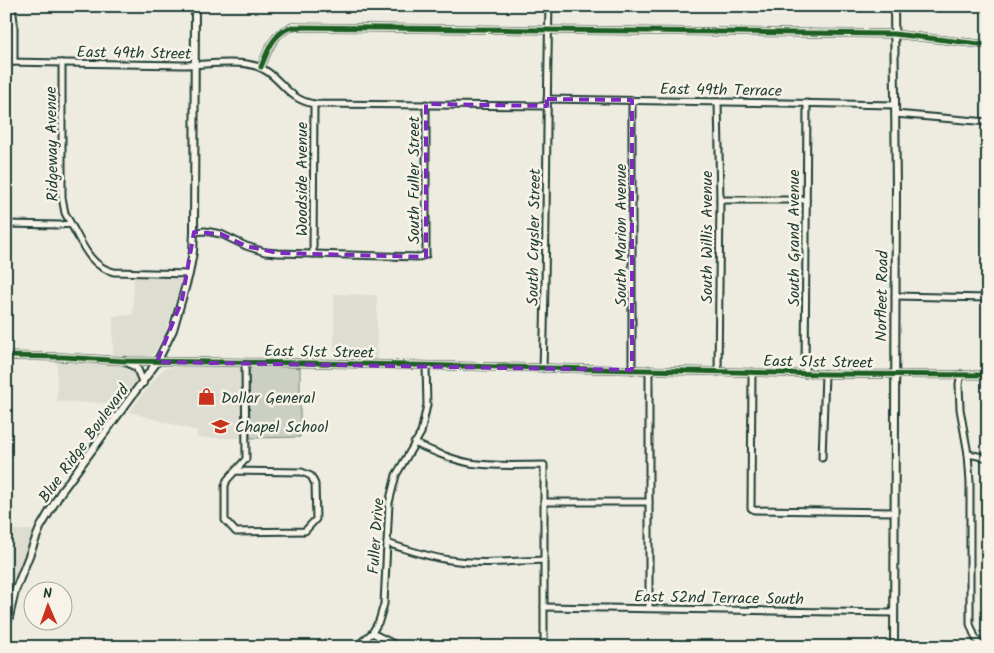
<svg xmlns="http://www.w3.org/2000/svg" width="994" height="653" font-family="Kalam,sans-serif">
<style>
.built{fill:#ddddd2}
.green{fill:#cccfc4;stroke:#76867c}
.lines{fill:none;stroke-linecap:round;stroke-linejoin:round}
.minor-casing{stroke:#1f3d34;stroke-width:9}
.tertiary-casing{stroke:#1f3d34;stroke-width:10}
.minor{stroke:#f7f3e8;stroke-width:5}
.tertiary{stroke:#f7f3e8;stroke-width:6}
.cycleway-casing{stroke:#f7f3e8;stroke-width:8}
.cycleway{stroke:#1b5e20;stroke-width:5}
.marked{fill:none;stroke:#7b2cbf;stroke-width:4;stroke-dasharray:10 6;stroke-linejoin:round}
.labels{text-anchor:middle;stroke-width:5;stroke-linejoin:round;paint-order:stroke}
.street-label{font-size:16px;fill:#1f3d34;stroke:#f7f3e8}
.poi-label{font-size:16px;fill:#1f3d34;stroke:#f7f3e8;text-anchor:start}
</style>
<rect width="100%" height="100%" fill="#eeece1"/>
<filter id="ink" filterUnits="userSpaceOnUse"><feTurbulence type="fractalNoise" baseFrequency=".02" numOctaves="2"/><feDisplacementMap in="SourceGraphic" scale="10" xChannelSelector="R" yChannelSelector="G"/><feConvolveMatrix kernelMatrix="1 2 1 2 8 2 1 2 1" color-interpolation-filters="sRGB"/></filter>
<g filter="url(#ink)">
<g class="built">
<path d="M 134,277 L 178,278 L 181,281 L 166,332 L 153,354 L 142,357 L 113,357 L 113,316 L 133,315 Z"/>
<path d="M 334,294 L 377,295 L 377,361 L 334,361 Z"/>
<path d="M 57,360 L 125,366 L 135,370 L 138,380 L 137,384 L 121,403 L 57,402 Z"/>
<path d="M 179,366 L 237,366 L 241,369 L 241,438 L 197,438 L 197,431 L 129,412 L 162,370 L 166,368 Z"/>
<path d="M 6,530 L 35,530 L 27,546 L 19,566 L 6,609 Z"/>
</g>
<path class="green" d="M 255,366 L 300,367 L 300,437 L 250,438 L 249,371 L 251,367 Z"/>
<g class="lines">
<defs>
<g id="minor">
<path d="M 12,6 L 14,22 L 14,62"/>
<path d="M 6,62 C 65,63 124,64 182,65 C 203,65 226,61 247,64 C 281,69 281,98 314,104 L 547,106"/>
<path d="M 62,63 L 62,197 L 65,213 L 71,224"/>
<path d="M 261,67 C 268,50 273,33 292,27 L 894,34 L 988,45"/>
<path d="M 547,99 L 895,105"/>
<path d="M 632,100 L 632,370"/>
<path d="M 718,102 L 720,200 L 718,372"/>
<path d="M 895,114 L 988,122"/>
<path d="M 720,200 L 806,200"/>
<path d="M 6,224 L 59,225 L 71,224 C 82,243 90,267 114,272 L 189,274"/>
<path d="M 194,232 L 205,231 L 221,234 L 246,246 L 265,252 L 278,253 L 419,257 L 426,255 L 426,104"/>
<path d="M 313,254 L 314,104"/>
<path d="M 895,296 L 988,298"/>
<path d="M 6,356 L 63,357 L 125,361 L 312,363 L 825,374 L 988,375"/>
<path d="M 543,368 C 547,247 546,127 549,6"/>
<path d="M 649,370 L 649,608"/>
<path d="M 752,372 L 751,508 L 754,510 L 894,512"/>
<path d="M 805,374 L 807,103"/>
<path d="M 961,374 L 959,384 L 960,409 L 968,454 L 970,482 L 970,624 L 975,637 L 981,647"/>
<path d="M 414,443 C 432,451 450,459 470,463 C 494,467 520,465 544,465 L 544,647"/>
<path d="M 968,454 L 988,458"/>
<path d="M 822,458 L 825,374"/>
<path d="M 236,471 L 302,472 L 311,476 L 315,484 L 316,519 L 305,531 L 236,532 L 225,520 L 225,486 L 227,480 L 246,459 L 245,363"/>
<path d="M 544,502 L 649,502"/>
<path d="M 387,543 C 408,550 428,557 450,560 C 481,565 513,561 544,560"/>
<path d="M 544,607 L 894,613"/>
<path d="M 372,633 L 400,647"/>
<path d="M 356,647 L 372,633 L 379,621 L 384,604 L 389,503 L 396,475 L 421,433 L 427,405 L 426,366"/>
</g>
<g id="tertiary">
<path d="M 125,361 L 137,368 L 143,383"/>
<path d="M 6,630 L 15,591 L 40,528 L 61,492 L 157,362 L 173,330 L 189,274 L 193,252 L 194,232 L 195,6"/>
<path d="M 894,647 L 896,190 L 894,6"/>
</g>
</defs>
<use href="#minor" class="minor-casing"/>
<use href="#tertiary" class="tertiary-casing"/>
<use href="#minor" class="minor"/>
<use href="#tertiary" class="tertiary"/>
<defs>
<g id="cycleway">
<path d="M 261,67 C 268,50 273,33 292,27 L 894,34 L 988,45"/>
<path d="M 6,356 L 63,357 L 125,361 L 312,363 L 825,374 L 988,375"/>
</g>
</defs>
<use href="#cycleway" class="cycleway-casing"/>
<use href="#cycleway" class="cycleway"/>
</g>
</g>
<path class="marked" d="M 547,99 L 632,100 L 632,370 L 157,362 L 182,300 L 194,232 L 221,234 L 246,246 L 278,253 L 426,257 L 426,104 L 547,106 Z"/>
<defs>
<symbol id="shop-bare" viewBox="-9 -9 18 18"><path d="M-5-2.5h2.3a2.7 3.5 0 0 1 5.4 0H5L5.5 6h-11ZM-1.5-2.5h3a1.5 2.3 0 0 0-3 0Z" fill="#c8321e" stroke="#f7f3e8" stroke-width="2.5" paint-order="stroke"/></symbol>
<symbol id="school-bare" viewBox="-9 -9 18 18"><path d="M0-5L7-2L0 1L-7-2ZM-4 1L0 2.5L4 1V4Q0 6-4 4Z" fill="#c8321e" stroke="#f7f3e8" stroke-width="2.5" paint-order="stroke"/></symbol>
</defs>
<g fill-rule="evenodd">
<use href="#shop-bare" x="194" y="384" width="25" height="25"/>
<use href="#school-bare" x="208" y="414" width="25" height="25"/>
</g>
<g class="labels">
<g class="street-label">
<text transform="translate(134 52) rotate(1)" y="6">East 49th Street</text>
<text transform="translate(721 89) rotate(1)" y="6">East 49th Terrace</text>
<text transform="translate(51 144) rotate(-91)" y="6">Ridgeway Avenue</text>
<text transform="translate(301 179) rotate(-90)" y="6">Woodside Avenue</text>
<text transform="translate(413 180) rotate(-90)" y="6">South Fuller Street</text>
<text transform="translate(620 235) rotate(-90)" y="6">South Marion Avenue</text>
<text transform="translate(533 237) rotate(-89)" y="6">South Crysler Street</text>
<text transform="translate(706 237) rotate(-90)" y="6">South Willis Avenue</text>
<text transform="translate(793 238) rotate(-90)" y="6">South Grand Avenue</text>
<text transform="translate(881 296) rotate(-89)" y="6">Norfleet Road</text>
<text transform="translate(319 351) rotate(1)" y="6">East 51st Street</text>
<text transform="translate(818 361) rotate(1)" y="6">East 51st Street</text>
<text transform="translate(83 443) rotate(-54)" y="6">Blue Ridge Boulevard</text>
<text transform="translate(375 536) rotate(-86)" y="6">Fuller Drive</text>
<text transform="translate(719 597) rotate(1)" y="6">East 52nd Terrace South</text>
</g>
<g class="poi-label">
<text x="221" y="403">Dollar General</text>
<text x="235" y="432">Chapel School</text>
</g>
</g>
<rect width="994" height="653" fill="none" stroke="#f7f3e8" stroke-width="25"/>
<rect x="12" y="12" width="969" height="628" fill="none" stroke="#1f3d34" stroke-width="2" filter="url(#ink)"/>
<g transform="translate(48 606) rotate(358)"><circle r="24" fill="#f7f3e8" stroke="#a1aaa0"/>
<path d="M0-4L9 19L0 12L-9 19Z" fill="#c8321e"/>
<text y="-8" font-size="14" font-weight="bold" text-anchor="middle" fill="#1f3d34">N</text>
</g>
</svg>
